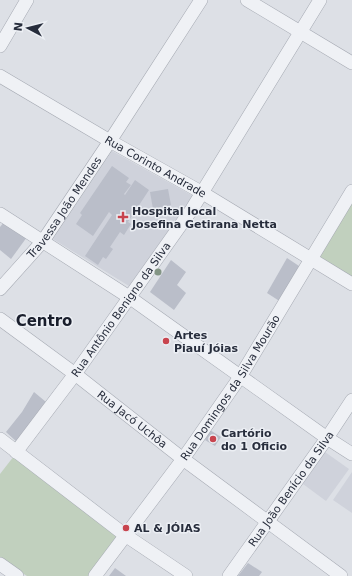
<svg xmlns="http://www.w3.org/2000/svg" width="352" height="576" font-family="'DejaVu Sans',sans-serif">
<style>
.built{fill:#cfd2db}
.green{fill:#c1d0be}
.building{fill:#babec9}
.lines{fill:none;stroke-linecap:round;stroke-linejoin:round}
.minor-casing{stroke:#a6aab3;stroke-width:14}
.minor{stroke:#eff1f5;stroke-width:13}
.tree{fill:#839585}
.poi-dot{fill:#c8444e;stroke:#eceff4;stroke-width:1.5}
.labels{text-anchor:middle;stroke-width:3;stroke-linejoin:round;paint-order:stroke}
.street-label{font-size:11px;fill:#272d3c;stroke:#eceff4}
.poi-label{font-size:11px;font-weight:bold;fill:#272d3c;stroke:#eceff4;text-anchor:start}
.district-label{font-size:15px;font-weight:bold;fill:#191e2c;stroke:#eceff4}
</style>
<rect width="100%" height="100%" fill="#dde0e6"/>
<g class="built">
<path d="M 112,151 L 193,196 L 129,286 L 53,239 Z"/>
<path d="M 325,452 L 349,469 L 326,501 L 303,484 Z"/>
<path d="M 352,472 L 352,513 L 333,500 Z"/>
</g>
<g class="green">
<path d="M 352,200 L 352,283 L 315,262 Z"/>
<path d="M 14,456 L 120,536 L 90,576 L 27,576 L 0,558 L 0,474 Z"/>
</g>
<g class="building">
<path d="M 112,166 L 129,178 L 126,182 L 131,185 L 124,194 L 125,195 L 135,180 L 149,190 L 128,222 L 131,224 L 124,235 L 120,232 L 110,247 L 113,249 L 106,259 L 103,257 L 98,265 L 85,256 L 112,215 L 109,212 L 93,236 L 76,224 L 82,215 L 80,213 Z"/>
<path d="M 168,189 L 171,205 L 153,209 L 150,192 Z"/>
<path d="M 4,222 L 27,237 L 11,259 L 0,250 L 0,227 Z"/>
<path d="M 287,258 L 302,268 L 281,302 L 267,293 Z"/>
<path d="M 171,260 L 186,272 L 177,285 L 186,293 L 174,310 L 150,292 Z"/>
<path d="M 34,392 L 46,402 L 18,443 L 6,432 L 22,412 Z"/>
<path d="M 210,430 L 221,437 L 215,446 L 205,440 Z"/>
<path d="M 248,563 L 262,572 L 259,576 L 238,576 Z"/>
<path d="M 115,568 L 126,576 L 109,576 Z"/>
</g>
<g class="lines">
<defs>
<g id="minor">
<path d="M 247,0 L 352,63"/>
<path d="M 0,46 L 27,0"/>
<path id="s1" d="M 0,76 L 110,141 L 201,192 L 352,284"/>
<path d="M 0,214 L 129,297 L 327,438 L 352,454"/>
<path id="s2" d="M 0,289 L 43,241 L 110,141 L 201,0"/>
<path id="s3" d="M 0,319 L 75,374 L 183,459 L 341,576"/>
<path d="M 0,439 L 125,535 L 186,576"/>
<path id="s4" d="M 16,452 L 75,374 L 192,209 L 320,0"/>
<path d="M 0,564 L 17,576"/>
<path id="s5" d="M 95,576 L 183,459 L 240,377 L 352,191"/>
<path id="s6" d="M 229,576 L 327,438 L 352,400"/>
</g>
</defs>
<use href="#minor" class="minor-casing"/>
<use href="#minor" class="minor"/>
</g>
<circle class="tree" cx="158" cy="272" r="3.5"/>
<g class="poi-dot">
<path d="M121 211h4v4h4v4h-4v4h-4v-4h-4v-4h4z"/>
<circle cx="166" cy="341" r="4"/>
<circle cx="213" cy="439" r="4"/>
<circle cx="126" cy="528" r="4"/>
</g>
<g class="labels">
<g class="street-label">
<text dy="4" stroke="none"><textPath href="#s1" startOffset="180">Rua Corinto Andrade</textPath></text>
<text dy="4" stroke="none"><textPath href="#s2" startOffset="104">Travessa João Mendes</textPath></text>
<text dy="4" stroke="none"><textPath href="#s4" startOffset="177">Rua Antônio Benigno da Silva</textPath></text>
<text dy="4" stroke="none"><textPath href="#s5" startOffset="232">Rua Domingos da Silva Mourão</textPath></text>
<text dy="4" stroke="none"><textPath href="#s3" startOffset="166">Rua Jacó Uchôa</textPath></text>
<text dy="4" stroke="none"><textPath href="#s6" startOffset="107">Rua João Benício da Silva</textPath></text>
</g>
<g class="poi-label">
<text x="132" y="215">Hospital local<tspan x="132" dy="13">Josefina Getirana Netta</tspan></text>
<text x="174" y="339">Artes<tspan x="174" dy="13">Piauí Jóias</tspan></text>
<text x="221" y="437">Cartório<tspan x="221" dy="13">do 1 Oficio</tspan></text>
<text x="134" y="532">AL &amp; JÓIAS</text>
</g>
<g class="district-label">
<text x="44" y="326">Centro</text>
</g>
</g>
<g transform="translate(28 28) rotate(277)" stroke="#eceff4" stroke-width="3" paint-order="stroke">
<path d="M0-3L7 15L0 10L-7 15Z" fill="#272d3c"/>
<text y="-6" font-size="11" font-weight="bold" text-anchor="middle" fill="#272d3c">N</text>
</g>
</svg>
